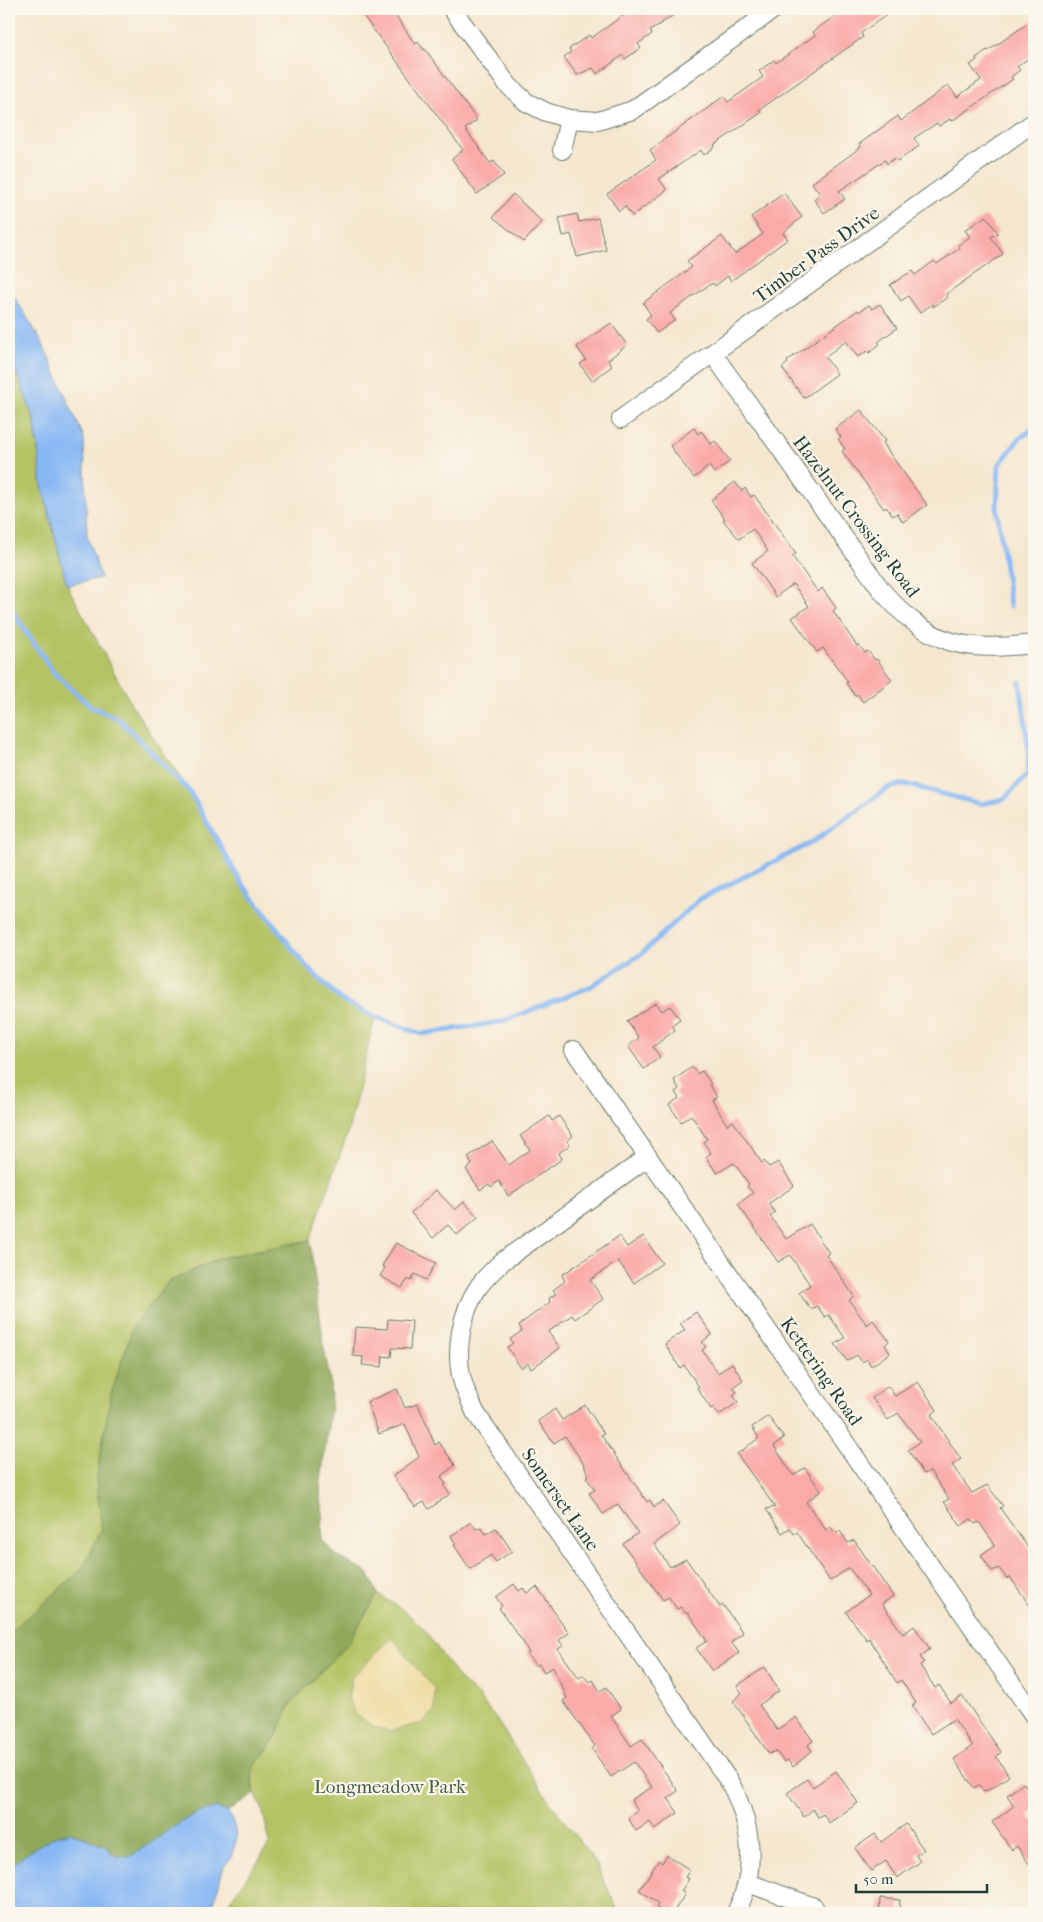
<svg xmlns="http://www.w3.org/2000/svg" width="1043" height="1922" font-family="'IM FELL French Canon',serif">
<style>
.green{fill:#b4c264;stroke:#6a804c}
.forest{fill:#8fa85a;stroke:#577247}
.sand{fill:#eeda9e;stroke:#868c69}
.water{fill:#88b8f4;stroke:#547a94}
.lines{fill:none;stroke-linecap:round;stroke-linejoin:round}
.stream{stroke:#88b8f4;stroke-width:5}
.building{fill:#faaaa8}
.minor-casing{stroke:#6a786a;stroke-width:20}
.minor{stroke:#fff;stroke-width:18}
.labels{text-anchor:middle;stroke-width:4.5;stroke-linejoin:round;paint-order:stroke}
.street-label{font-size:19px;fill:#1f3d34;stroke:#fbf7ec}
.park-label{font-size:19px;fill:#445e40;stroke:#fbf7ec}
</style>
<rect width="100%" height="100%" fill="#fbf7ec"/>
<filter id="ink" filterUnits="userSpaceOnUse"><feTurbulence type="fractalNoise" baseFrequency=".02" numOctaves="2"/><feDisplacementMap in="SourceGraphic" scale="10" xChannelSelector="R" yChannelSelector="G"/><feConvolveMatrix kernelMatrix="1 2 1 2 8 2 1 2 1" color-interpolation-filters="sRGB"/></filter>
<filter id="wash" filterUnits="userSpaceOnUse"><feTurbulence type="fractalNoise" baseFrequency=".0096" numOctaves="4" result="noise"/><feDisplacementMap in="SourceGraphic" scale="20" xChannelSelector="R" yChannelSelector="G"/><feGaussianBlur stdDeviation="1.12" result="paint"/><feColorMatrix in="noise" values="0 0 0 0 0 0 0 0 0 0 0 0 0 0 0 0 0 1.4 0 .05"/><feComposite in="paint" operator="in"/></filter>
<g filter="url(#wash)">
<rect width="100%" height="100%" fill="#f5e7cf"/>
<g class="green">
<path d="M 9,353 L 35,422 L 42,486 L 67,585 L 131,704 L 189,791 L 241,882 L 306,966 L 341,1000 L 375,1017 L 349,1129 L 310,1240 L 220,1258 L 168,1282 L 133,1327 L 111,1394 L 96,1480 L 102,1529 L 83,1568 L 35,1611 L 9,1632 Z"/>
<path d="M 378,1594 L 407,1613 L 423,1628 L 460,1680 L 479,1697 L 496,1719 L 549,1801 L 596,1863 L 619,1913 L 221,1913 L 259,1860 L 270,1843 L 262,1808 L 255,1794 L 252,1784 L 253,1767 L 261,1758 L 276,1737 L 290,1705 L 348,1643 Z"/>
</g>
<path class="forest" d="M 310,1240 L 324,1348 L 330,1380 L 331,1403 L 320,1489 L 323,1514 L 322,1540 L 338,1557 L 368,1573 L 378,1594 L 348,1643 L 290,1705 L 276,1737 L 261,1758 L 253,1767 L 252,1784 L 255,1794 L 227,1812 L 215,1808 L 191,1816 L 129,1857 L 120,1857 L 111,1853 L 107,1847 L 70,1832 L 55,1836 L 36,1847 L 9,1867 L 9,1632 L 35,1611 L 83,1568 L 102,1529 L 96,1480 L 111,1394 L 133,1327 L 168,1282 L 220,1258 Z"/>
<path class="sand" d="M 392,1638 L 435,1690 L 434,1712 L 422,1723 L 390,1731 L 374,1727 L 356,1715 L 348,1699 L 352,1677 Z"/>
<g class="water">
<path d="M 9,293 L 15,298 L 42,342 L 84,438 L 87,536 L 101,578 L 67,585 L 42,486 L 35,422 L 9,353 Z"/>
<path d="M 215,1808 L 227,1812 L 232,1818 L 237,1837 L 231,1858 L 224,1866 L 212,1909 L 207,1913 L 9,1913 L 9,1867 L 36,1847 L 55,1836 L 70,1832 L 107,1847 L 111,1853 L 120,1857 L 129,1857 C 155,1842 186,1813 215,1808 Z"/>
</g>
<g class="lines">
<g class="stream">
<path d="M 9,606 L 53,672 L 90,706 L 119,719 L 189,791 L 241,882 L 306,966 L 341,1000 L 375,1017 L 422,1034 L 501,1022 L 590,987 L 641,954 L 700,899 L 811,843 L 888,788 L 905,784 L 981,804 L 1004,799 L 1028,774 L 1029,751 L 1020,682"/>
<path d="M 1010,606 L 997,508 L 999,465 L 1019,439 L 1034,428"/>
</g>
</g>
<g id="blocks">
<g class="building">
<path d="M 358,9 L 391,9 L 415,44 L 418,42 L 424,50 L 425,49 L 477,120 L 465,129 L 490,163 L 494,161 L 504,175 L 477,194 L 452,159 L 463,150 Z"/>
<path d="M 619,9 L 682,9 L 650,31 L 652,34 L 638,44 L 641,48 L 625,59 L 623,55 L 597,74 L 593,68 L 577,75 L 564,57 L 571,52 L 569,49 L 589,35 L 591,38 L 624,15 Z"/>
<path d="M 844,9 L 895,9 L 861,33 L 863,37 L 759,110 L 761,113 L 714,145 L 715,147 L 704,155 L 701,150 L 659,179 L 667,190 L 632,216 L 625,206 L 619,211 L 607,194 L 656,160 L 650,150 L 724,96 L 728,102 L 763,77 L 759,71 L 774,60 L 776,63 L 815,35 L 813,32 Z"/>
<path d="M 1034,19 L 1034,54 L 1017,67 L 1020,70 L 1011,77 L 1013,79 L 952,121 L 950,119 L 939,126 L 937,123 L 914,138 L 919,146 L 898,161 L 895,158 L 887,164 L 885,160 L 839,191 L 845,199 L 824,213 L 814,199 L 820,194 L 812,183 L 861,147 L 859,144 L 898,116 L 901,121 L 948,85 L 957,97 L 981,80 L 970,65 L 977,60 L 976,58 L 987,50 L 988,51 Z"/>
<path d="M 784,193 L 802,217 L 783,233 L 788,239 L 731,281 L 728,276 L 715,286 L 713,283 L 706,287 L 670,313 L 675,320 L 657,333 L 646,319 L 651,315 L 643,303 L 692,267 L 687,261 L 722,236 L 735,254 L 763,234 L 751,217 Z"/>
<path d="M 513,194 L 542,222 L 524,242 L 493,217 Z"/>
<path d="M 577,214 L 579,222 L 598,218 L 606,250 L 577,257 L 571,234 L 563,236 L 559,218 Z"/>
<path d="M 986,216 L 998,233 L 991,237 L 1003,254 L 946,294 L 948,297 L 933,307 L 932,304 L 920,313 L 908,296 L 901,301 L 890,285 L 912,271 L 915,275 L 934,261 L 937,264 L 960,248 L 958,245 L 970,237 L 965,230 Z"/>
<path d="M 880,304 L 897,328 L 878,342 L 880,344 L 869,353 L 867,351 L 858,357 L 846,341 L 825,357 L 837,374 L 804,398 L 782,368 L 788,363 L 787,361 L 858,310 L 859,312 L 869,305 L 872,309 Z"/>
<path d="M 611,323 L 627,345 L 608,360 L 612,366 L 592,381 L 580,364 L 586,360 L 577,347 Z"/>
<path d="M 861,410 L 885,441 L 883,442 L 888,451 L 927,505 L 903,522 L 897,513 L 893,516 L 886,507 L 884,509 L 842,451 L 845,449 L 838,439 L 841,437 L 835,429 Z"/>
<path d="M 694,428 L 698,434 L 701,431 L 711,444 L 715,441 L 730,461 L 714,473 L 709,466 L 694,478 L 670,446 Z"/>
<path d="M 735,482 L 742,491 L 745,488 L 751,497 L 754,495 L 769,516 L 796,554 L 792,556 L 818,592 L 822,588 L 836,608 L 833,611 L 857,646 L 859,645 L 865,653 L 868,651 L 875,660 L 877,659 L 892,680 L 863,702 L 857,694 L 855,696 L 846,683 L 848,682 L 823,648 L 817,652 L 792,618 L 809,606 L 793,584 L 776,597 L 752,563 L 768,551 L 753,529 L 739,539 L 723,520 L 725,519 L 711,500 Z"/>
<path d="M 656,1003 L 662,1011 L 670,1006 L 680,1019 L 672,1025 L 675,1030 L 653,1047 L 660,1057 L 644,1069 L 628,1046 L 639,1038 L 627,1021 Z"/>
<path d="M 692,1067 L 697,1074 L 702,1071 L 711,1084 L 709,1085 L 717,1097 L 712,1100 L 727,1125 L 733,1121 L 762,1163 L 764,1161 L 769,1167 L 778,1162 L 794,1186 L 768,1204 L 775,1212 L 770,1216 L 786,1239 L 810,1224 L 829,1253 L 826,1255 L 854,1296 L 849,1300 L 867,1325 L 873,1320 L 889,1341 L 885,1345 L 890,1353 L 871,1366 L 867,1359 L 862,1362 L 857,1355 L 847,1361 L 835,1344 L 845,1338 L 829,1315 L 825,1317 L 817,1306 L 811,1309 L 799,1293 L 810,1285 L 790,1255 L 778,1262 L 738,1204 L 753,1193 L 747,1186 L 749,1184 L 734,1163 L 717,1173 L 706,1157 L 711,1153 L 703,1142 L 707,1139 L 691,1115 L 681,1122 L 669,1105 L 679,1098 L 675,1092 L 679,1089 L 674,1080 Z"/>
<path d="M 549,1116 L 552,1121 L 559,1116 L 573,1136 L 567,1141 L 570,1145 L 559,1153 L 562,1159 L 508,1196 L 499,1181 L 491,1187 L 489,1184 L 480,1190 L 466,1169 L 472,1165 L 468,1157 L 492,1141 L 509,1165 L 530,1150 L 520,1136 Z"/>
<path d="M 436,1190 L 455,1210 L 464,1202 L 478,1217 L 457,1235 L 448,1225 L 433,1238 L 411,1213 Z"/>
<path d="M 619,1236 L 627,1247 L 643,1236 L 662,1263 L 634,1283 L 618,1261 L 590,1280 L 603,1299 L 575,1319 L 572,1315 L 548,1332 L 560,1348 L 531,1369 L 528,1363 L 521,1368 L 507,1347 L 513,1343 L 510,1339 L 522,1331 L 519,1325 L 550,1302 L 549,1298 L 556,1294 L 553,1290 L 565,1281 L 562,1275 Z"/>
<path d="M 396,1243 L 436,1263 L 426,1280 L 415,1274 L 411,1281 L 408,1279 L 402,1288 L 380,1276 L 385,1268 L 382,1266 Z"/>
<path d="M 696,1312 L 712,1334 L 702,1342 L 706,1347 L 702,1350 L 718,1373 L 732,1363 L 743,1380 L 733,1387 L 737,1392 L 733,1395 L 738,1402 L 719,1415 L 713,1407 L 711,1409 L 697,1388 L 699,1387 L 684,1365 L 680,1368 L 665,1344 L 685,1330 L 680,1323 Z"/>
<path d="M 388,1319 L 412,1321 L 410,1349 L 392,1348 L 391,1357 L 383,1356 L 382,1367 L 362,1365 L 363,1357 L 353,1356 L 355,1327 L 387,1329 Z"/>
<path d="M 918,1382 L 937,1410 L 931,1415 L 961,1459 L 952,1465 L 972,1493 L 987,1485 L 1003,1506 L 1000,1508 L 1034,1556 L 1034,1612 L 1010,1577 L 1007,1579 L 999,1568 L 992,1571 L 981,1555 L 995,1545 L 979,1522 L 975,1524 L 971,1519 L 961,1526 L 944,1502 L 949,1499 L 930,1471 L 924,1474 L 908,1450 L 920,1442 L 898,1413 L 888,1420 L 872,1398 L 888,1386 L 895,1396 Z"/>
<path d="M 397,1389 L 405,1408 L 418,1404 L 435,1445 L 439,1442 L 455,1465 L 441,1477 L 446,1484 L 444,1486 L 450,1494 L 429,1509 L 424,1502 L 415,1507 L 393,1476 L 419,1457 L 405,1424 L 379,1434 L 367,1402 Z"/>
<path d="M 585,1405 L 604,1434 L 601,1435 L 647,1502 L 650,1500 L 654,1507 L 663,1501 L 680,1525 L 654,1544 L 670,1567 L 686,1559 L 720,1607 L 723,1605 L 743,1633 L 731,1642 L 739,1653 L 712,1671 L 696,1648 L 707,1641 L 688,1613 L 685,1613 L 681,1607 L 677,1609 L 669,1597 L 663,1600 L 623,1544 L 638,1533 L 618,1504 L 603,1514 L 589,1493 L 595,1490 L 586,1477 L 589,1475 L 585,1468 L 585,1466 L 565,1436 L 554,1443 L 538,1421 L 555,1409 L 562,1420 Z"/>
<path d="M 768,1416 L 784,1438 L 774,1446 L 793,1475 L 805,1468 L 821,1491 L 806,1502 L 826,1530 L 830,1527 L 836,1533 L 840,1531 L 848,1543 L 854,1540 L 893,1596 L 882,1604 L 903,1634 L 914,1626 L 930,1649 L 920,1657 L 924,1662 L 920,1665 L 935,1688 L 939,1685 L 951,1703 L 962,1696 L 1001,1752 L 996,1757 L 1009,1776 L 995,1786 L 984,1792 L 979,1785 L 974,1788 L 954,1759 L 973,1746 L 954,1719 L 931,1734 L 912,1706 L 916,1703 L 901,1680 L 897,1683 L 869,1638 L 867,1640 L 846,1612 L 869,1595 L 849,1568 L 830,1581 L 797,1532 L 794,1534 L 790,1528 L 782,1533 L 766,1509 L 775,1507 L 737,1454 L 759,1438 L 752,1427 Z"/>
<path d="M 471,1522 L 476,1529 L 481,1527 L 486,1534 L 496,1528 L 512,1551 L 496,1562 L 491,1555 L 470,1569 L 454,1545 L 456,1544 L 451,1536 Z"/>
<path d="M 514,1584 L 519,1591 L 523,1588 L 527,1593 L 537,1587 L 569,1633 L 559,1640 L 563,1646 L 558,1649 L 579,1678 L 583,1675 L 589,1682 L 593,1680 L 600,1691 L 606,1687 L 621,1709 L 611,1716 L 631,1746 L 642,1739 L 678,1791 L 668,1798 L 678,1813 L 655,1829 L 650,1822 L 636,1831 L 628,1818 L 638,1811 L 631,1800 L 652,1787 L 634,1762 L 611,1777 L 592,1749 L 595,1746 L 563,1701 L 567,1698 L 553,1667 L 544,1672 L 539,1664 L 536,1666 L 527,1654 L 529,1653 L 523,1642 L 499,1608 L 502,1606 L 496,1597 Z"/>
<path d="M 765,1667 L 779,1691 L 759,1705 L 777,1730 L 796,1717 L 813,1741 L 808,1745 L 812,1751 L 793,1767 L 788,1760 L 784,1762 L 776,1751 L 769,1754 L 733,1701 L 742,1693 L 737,1686 Z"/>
<path d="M 836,1771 L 858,1803 L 829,1823 L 823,1814 L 818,1817 L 813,1809 L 804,1817 L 787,1793 L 807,1779 L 813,1787 Z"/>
<path d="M 1024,1783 L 1034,1800 L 1034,1810 L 1028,1815 L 1034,1823 L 1034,1871 L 1017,1846 L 1012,1850 L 992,1822 L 1014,1806 L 1007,1795 Z"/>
<path d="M 906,1824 L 924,1850 L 916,1855 L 920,1862 L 897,1878 L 886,1861 L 871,1871 L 855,1848 L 875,1834 L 881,1842 Z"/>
<path d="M 667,1855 L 690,1870 L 685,1877 L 689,1879 L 681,1891 L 685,1894 L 673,1913 L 665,1913 L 656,1907 L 658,1903 L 639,1890 L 659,1860 L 662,1863 Z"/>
<path d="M 880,1898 L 900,1900 L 899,1913 L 879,1913 Z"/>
</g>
</g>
</g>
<g filter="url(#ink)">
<use href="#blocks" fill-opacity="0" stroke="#6a786a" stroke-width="1"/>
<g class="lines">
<defs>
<g id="minor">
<path d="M 452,9 L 508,85 L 526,102 L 546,112 L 569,119 L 598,121 L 633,110 L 774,9"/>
<path d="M 562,150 L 569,119"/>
<path d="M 713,354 L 882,591 C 930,646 963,652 1034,644"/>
<path d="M 621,419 L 1034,122"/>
<path d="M 574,1050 L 1034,1716"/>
<path d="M 648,1157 L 503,1261 C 494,1269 486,1277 479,1286 C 461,1312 454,1353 463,1383 C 466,1393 471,1402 475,1412 L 729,1781 C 752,1823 758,1869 736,1913"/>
<path d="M 748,1883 L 814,1907"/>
</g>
</defs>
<use href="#minor" class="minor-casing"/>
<use href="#minor" class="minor"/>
</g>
</g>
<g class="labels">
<g class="street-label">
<text transform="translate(816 254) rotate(-36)" y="7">Timber Pass Drive</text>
<text transform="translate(857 516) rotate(53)" y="7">Hazelnut Crossing Road</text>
<text transform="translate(822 1371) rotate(55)" y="7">Kettering Road</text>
<text transform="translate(561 1499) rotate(55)" y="7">Somerset Lane</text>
</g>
<g class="park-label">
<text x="390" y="1793">Longmeadow Park</text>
</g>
</g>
<rect width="1043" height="1922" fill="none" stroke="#fbf7ec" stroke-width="30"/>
<path d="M856 1884v8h131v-8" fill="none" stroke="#1f3d34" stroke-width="2.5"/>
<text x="863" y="1884" font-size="15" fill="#1f3d34" stroke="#fbf7ec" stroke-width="4" paint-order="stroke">50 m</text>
</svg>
